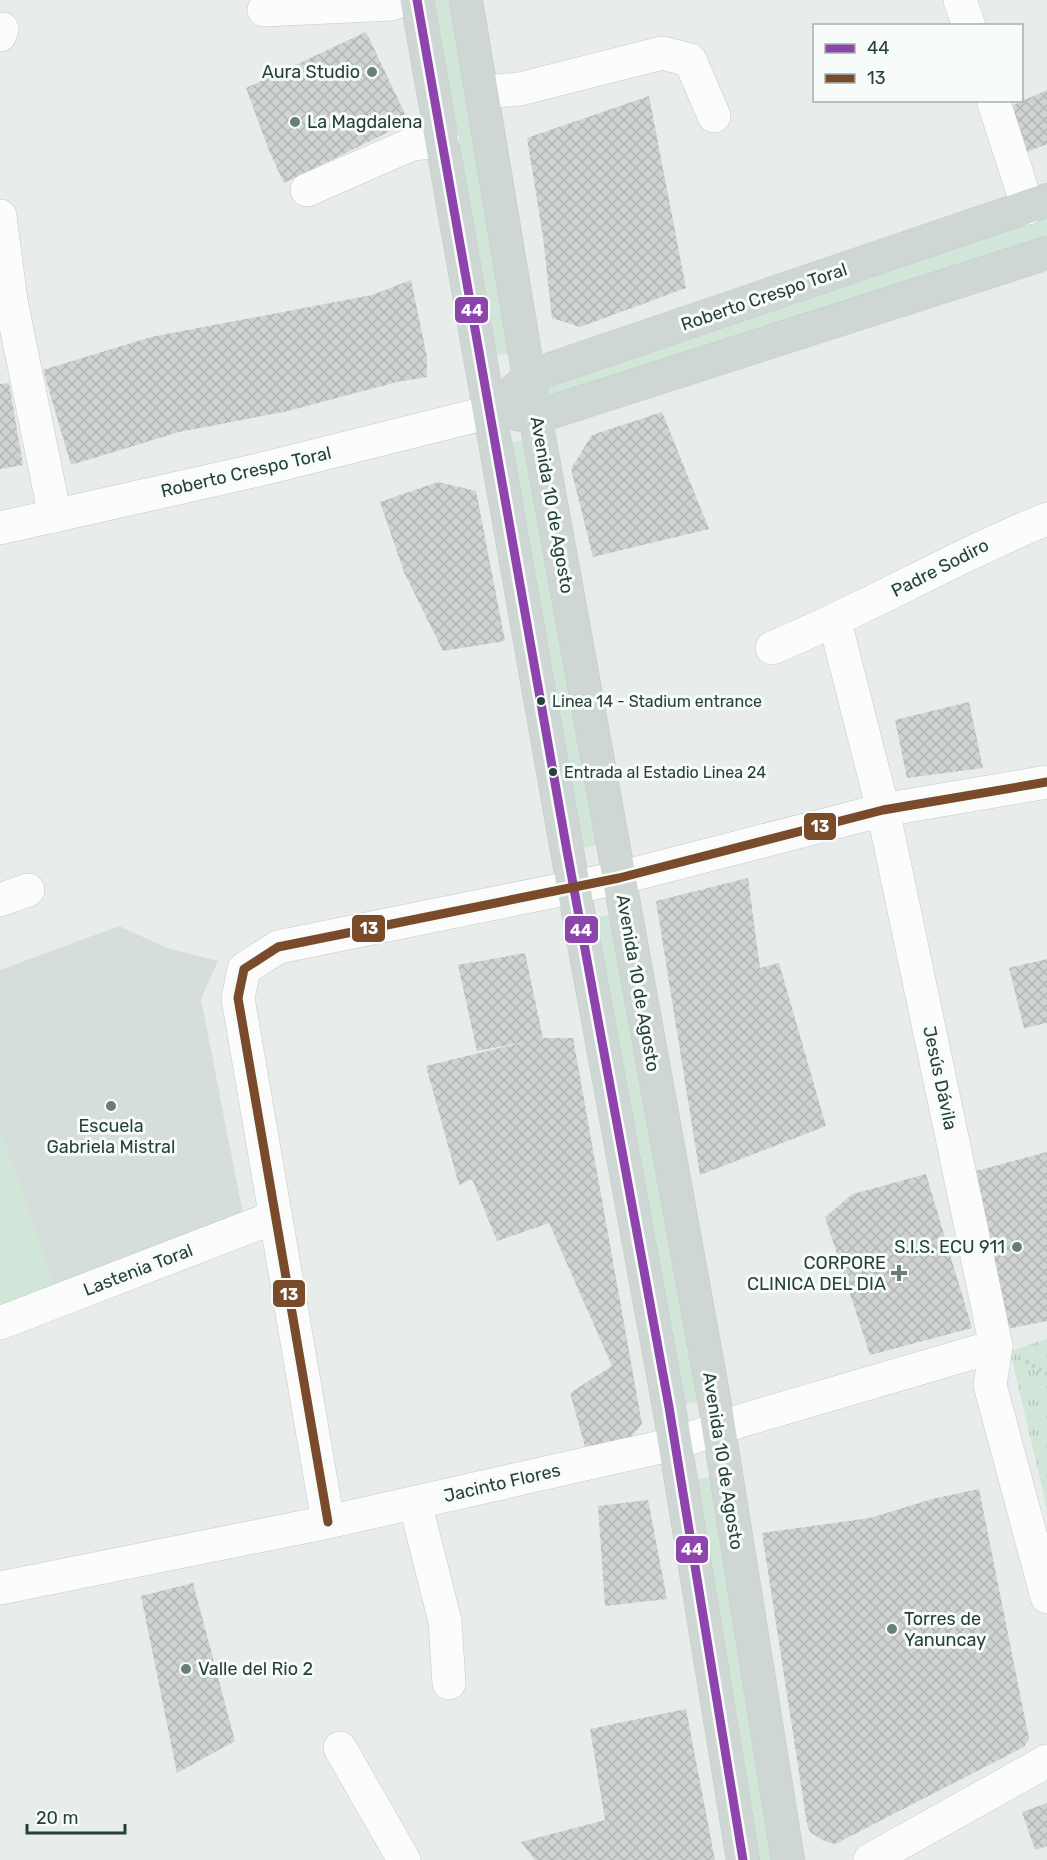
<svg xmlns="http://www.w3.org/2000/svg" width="1047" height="1860" font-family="Rubik,sans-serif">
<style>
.built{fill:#d6dedb}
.grass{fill:#d1e6d8}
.park{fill:url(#park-tufts)}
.building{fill:url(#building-cross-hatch)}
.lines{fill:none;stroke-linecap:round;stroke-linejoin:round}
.minor-casing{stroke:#c5cac8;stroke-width:34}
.major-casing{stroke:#c3ccc9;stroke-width:34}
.path{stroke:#c3ccca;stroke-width:4;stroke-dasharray:3 4.5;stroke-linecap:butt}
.minor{stroke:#fcfcfc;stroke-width:33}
.major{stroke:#cfd7d5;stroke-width:33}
.bus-1-casing{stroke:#f7fbf9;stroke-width:14}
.bus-2-casing{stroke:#f7fbf9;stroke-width:14}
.bus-1{stroke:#8e44ad;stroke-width:9}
.bus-2{stroke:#7a4b2a;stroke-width:9}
.poi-dot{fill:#697e78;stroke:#f7fbf9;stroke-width:2}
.bus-dot{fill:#24423a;stroke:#f7fbf9;stroke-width:2}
.labels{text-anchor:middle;stroke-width:6;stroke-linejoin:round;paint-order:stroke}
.bus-label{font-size:16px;fill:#24423a;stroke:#f7fbf9;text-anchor:start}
.poi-label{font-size:18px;fill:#24423a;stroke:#f7fbf9;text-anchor:end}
.street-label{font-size:18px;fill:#24423a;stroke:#f7fbf9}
.line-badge{stroke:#f7fbf9;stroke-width:2}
.badge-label{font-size:16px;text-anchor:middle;font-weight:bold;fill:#fff}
</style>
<defs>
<pattern id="park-tufts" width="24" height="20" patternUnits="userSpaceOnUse" patternTransform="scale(1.5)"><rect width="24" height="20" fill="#d1e6d8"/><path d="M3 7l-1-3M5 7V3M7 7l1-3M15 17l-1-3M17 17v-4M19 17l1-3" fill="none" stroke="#b3c6ba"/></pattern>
<pattern id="building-cross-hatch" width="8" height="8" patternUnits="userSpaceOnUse" patternTransform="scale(1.5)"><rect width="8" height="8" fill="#cfd4d2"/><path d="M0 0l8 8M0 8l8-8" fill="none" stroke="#b2b7b5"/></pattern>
</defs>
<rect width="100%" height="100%" fill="#e8edeb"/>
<path class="built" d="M 119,926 L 167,948 L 218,961 L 201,999 L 243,1214 L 0,1310 L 0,970 Z"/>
<g class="grass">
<path d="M 418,0 L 466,0 L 527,350 L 481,358 Z"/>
<path d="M 1047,200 L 1047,253 L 536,417 L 531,376 Z"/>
<path d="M 539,437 L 612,843 L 567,851 L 495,445 Z"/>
<path d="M 625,912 L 714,1399 L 669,1407 L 580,920 Z"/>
<path d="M 0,1130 L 58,1294 L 0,1315 Z"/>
<path d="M 725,1474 L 788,1860 L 743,1860 L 681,1482 Z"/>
</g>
<path class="park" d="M 1047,1339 L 1047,1509 L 1010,1351 Z"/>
<g class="building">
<path d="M 366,32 L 409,122 L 284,183 L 270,153 L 246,88 Z"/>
<path d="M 1047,90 L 1047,144 L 1022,154 L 1009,107 Z"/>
<path d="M 649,96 L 686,288 L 580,327 L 552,318 L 543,237 L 527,138 Z"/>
<path d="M 411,280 L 427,357 L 427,377 L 397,382 L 288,411 L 179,432 L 71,465 L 43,370 L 151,337 L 372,295 Z"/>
<path d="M 9,383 L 23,465 L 0,469 L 0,384 Z"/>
<path d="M 662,412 L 709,529 L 593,557 L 571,469 L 592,435 Z"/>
<path d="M 438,482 L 476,491 L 505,641 L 443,651 L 404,572 L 380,502 Z"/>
<path d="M 969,702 L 983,768 L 907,778 L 895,720 Z"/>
<path d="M 748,878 L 760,968 L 779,963 L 826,1126 L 700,1175 L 656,901 Z"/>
<path d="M 525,953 L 543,1038 L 573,1038 L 642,1424 L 628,1440 L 586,1450 L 570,1393 L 612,1366 L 549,1223 L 497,1241 L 472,1179 L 459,1185 L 426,1066 L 524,1042 L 477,1051 L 458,965 Z"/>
<path d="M 1047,959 L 1047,1023 L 1024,1028 L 1009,968 Z"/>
<path d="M 1047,1152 L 1047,1321 L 1002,1330 L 972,1172 Z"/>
<path d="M 926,1174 L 972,1328 L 870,1355 L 825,1217 L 853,1194 Z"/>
<path d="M 979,1489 L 1029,1739 L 1024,1747 L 835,1844 L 822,1840 L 810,1832 L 807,1824 L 762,1533 L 870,1518 L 932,1499 Z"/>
<path d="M 648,1500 L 667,1599 L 605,1606 L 598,1506 Z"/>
<path d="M 193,1583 L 235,1741 L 177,1773 L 141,1596 Z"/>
<path d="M 686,1709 L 715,1860 L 535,1860 L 521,1842 L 605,1820 L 590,1729 Z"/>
<path d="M 1047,1803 L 1047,1846 L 1035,1850 L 1022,1812 Z"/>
</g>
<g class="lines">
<defs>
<g id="minor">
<path d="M 960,0 L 969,26"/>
<path d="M 264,10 L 392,4 L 401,0"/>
<path d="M 0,35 L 2,29"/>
<path d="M 482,92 L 520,89 L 662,53 L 690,60 L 714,116"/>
<path d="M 993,100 L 1028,208"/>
<path d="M 307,190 L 412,144 L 443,141"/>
<path d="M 0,216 L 11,301 L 55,516"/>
<path d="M 0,528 L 258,470 L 490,412"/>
<path d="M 835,622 L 883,810 L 996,1346 L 990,1385 L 1047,1597"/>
<path d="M 772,648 C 866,609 953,557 1047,519"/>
<path d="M 0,900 L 28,890"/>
<path d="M 0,1323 L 275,1217"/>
<path d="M 415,1503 L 445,1621 L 449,1683"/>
<path d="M 328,1522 L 238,998 L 244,969 L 278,947 L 619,878 L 883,810 L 1047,782"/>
<path d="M 0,1588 L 328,1522 L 674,1444 L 740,1421 L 996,1346"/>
<path d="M 340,1748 L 404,1860"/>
<path d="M 870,1860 L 1047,1761"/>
</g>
<g id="major">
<path d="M 417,0 L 567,851 L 669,1407 L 743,1860"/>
<path d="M 466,0 L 539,437 L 714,1399 L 788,1860"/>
<path d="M 514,391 L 530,376 L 1047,200"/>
<path d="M 516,414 L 536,417 L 1047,253"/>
</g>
</defs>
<use href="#minor" class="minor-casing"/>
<use href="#major" class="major-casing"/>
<path class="path" d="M 1026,1361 L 1047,1374"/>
<use href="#minor" class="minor"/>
<use href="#major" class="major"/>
<defs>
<path id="bus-1" d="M 417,0 L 567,851 L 669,1407 L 743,1860"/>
<path id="bus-2" d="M 328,1522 L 238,998 L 244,969 L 278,947 L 619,878 L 883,810 L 1047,782"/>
</defs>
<use href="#bus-1" class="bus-1-casing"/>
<use href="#bus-2" class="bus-2-casing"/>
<use href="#bus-1" class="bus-1"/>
<use href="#bus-2" class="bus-2"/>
</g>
<g class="poi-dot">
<circle cx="372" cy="72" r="6"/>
<circle cx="295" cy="122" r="6"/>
<circle cx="111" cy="1106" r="6"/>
<circle cx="1017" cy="1247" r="6"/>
<path d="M896 1264h6v6h6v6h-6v6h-6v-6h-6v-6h6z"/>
<circle cx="892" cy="1629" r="6"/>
<circle cx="186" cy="1669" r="6"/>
</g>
<g class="bus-dot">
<circle cx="541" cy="701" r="5"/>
<circle cx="553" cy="772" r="5"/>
</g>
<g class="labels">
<g class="bus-label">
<text x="552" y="707">Linea 14 - Stadium entrance</text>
<text x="564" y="778">Entrada al Estadio Linea 24</text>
</g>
<g class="poi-label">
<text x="360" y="78">Aura Studio</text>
<text x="307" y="128" text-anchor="start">La Magdalena</text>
<text x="111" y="1132" text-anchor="middle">Escuela<tspan x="111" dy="21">Gabriela Mistral</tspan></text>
<text x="1005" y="1253">S.I.S. ECU 911</text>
<text x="886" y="1269">CORPORE<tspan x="886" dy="21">CLINICA DEL DIA</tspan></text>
<text x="904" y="1625" text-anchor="start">Torres de<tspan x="904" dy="21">Yanuncay</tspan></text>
<text x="198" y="1675" text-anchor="start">Valle del Rio 2</text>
</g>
<g class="street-label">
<text transform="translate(764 297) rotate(-19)" y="6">Roberto Crespo Toral</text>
<text transform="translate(246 472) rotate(-13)" y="6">Roberto Crespo Toral</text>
<text transform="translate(552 505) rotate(80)" y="6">Avenida 10 de Agosto</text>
<text transform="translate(940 568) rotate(-27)" y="6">Padre Sodiro</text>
<text transform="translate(638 983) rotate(80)" y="6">Avenida 10 de Agosto</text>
<text transform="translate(940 1078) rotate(78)" y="6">Jesús Dávila</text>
<text transform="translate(138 1270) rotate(-21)" y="6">Lastenia Toral</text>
<text transform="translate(723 1461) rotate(81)" y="6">Avenida 10 de Agosto</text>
<text transform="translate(502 1483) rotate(-13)" y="6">Jacinto Flores</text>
</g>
</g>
<g class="line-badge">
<rect x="454" y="296" width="35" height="28" rx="6" fill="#8e44ad"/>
<rect x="803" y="812" width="34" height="29" rx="6" fill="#7a4b2a"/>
<rect x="351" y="914" width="35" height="29" rx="6" fill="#7a4b2a"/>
<rect x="564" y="915" width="35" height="29" rx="6" fill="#8e44ad"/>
<rect x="272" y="1279" width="34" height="29" rx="6" fill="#7a4b2a"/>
<rect x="675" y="1535" width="34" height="29" rx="6" fill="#8e44ad"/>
</g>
<g class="badge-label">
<text x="472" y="316">44</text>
<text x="820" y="832">13</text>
<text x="369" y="934">13</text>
<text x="581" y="936">44</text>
<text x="289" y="1300">13</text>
<text x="692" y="1555">44</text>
</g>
<rect x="813" y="24" width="210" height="78" fill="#f7fbf9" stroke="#a3b1ad" stroke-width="1.5"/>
<rect x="825" y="44" width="30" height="9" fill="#8e44ad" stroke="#a3b1ad" stroke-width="1.5"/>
<text x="867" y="54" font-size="18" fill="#24423a">44</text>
<rect x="825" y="74" width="30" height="9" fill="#7a4b2a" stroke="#a3b1ad" stroke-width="1.5"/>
<text x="867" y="84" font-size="18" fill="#24423a">13</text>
<path d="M27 1824v9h98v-9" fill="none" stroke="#24423a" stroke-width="3"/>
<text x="36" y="1824" font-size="18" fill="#24423a" stroke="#f7fbf9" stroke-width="4.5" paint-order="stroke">20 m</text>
</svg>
